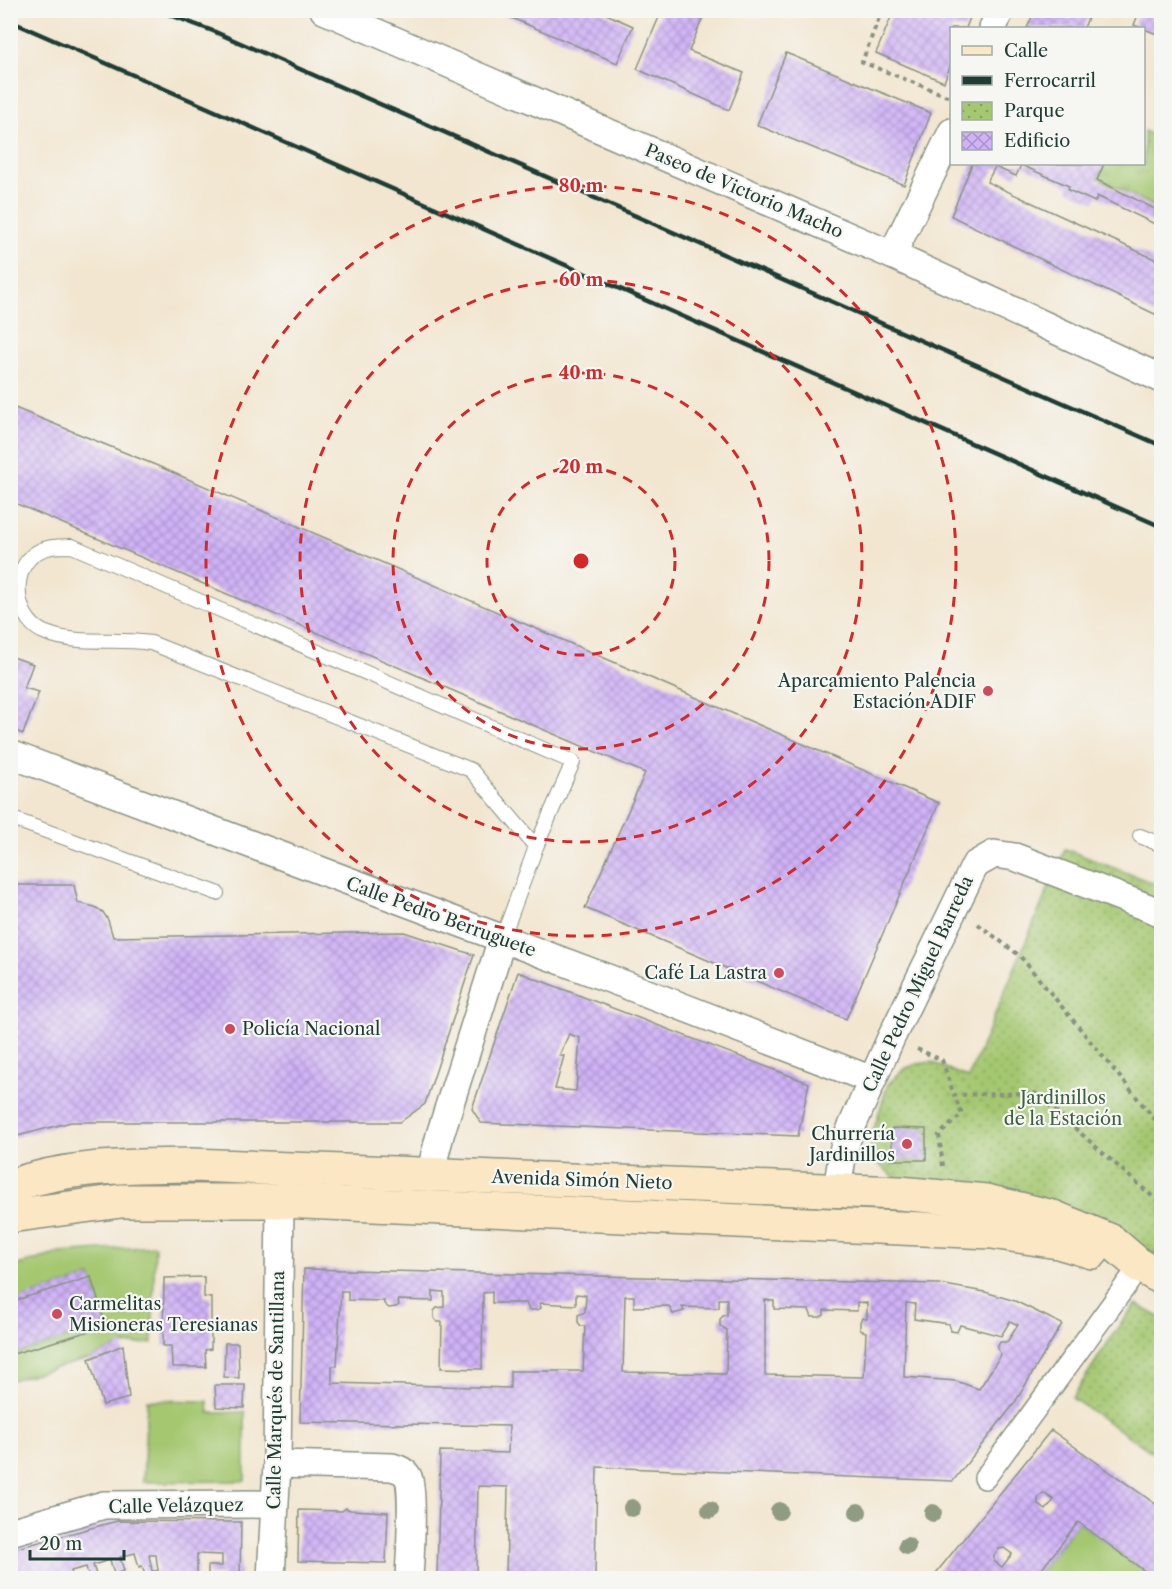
<svg xmlns="http://www.w3.org/2000/svg" width="1172" height="1589" font-family="'Libre Caslon Text',serif">
<style>
.grass{fill:url(#grass-tufts);stroke:#628252;stroke-width:1.5}
.park{fill:url(#park-dots);stroke:#628252;stroke-width:1.5}
.garden{fill:#a4c770;stroke:#628252;stroke-width:1.5}
.building{fill:url(#building-cross-hatch);fill-rule:evenodd}
.lines{fill:none;stroke-linecap:round;stroke-linejoin:round}
.service-casing{stroke:#889282;stroke-width:16}
.pedestrian-casing{stroke:#889282;stroke-width:24}
.minor-casing{stroke:#889282;stroke-width:30}
.secondary-casing{stroke:#889282;stroke-width:36}
.path{stroke:#889282;stroke-width:4;stroke-dasharray:4.5 4.5;stroke-linecap:butt}
.service{stroke:#fff;stroke-width:14}
.pedestrian{stroke:#fff;stroke-width:21}
.minor{stroke:#fff;stroke-width:27}
.secondary{stroke:#fbe7c3;stroke-width:33}
.rail{stroke:#1f3d34;stroke-width:4.5}
.tree{fill:#909c82}
.ring{fill:none;stroke:#d62828;stroke-width:3;stroke-dasharray:10 8}
.poi-dot{fill:#d1495b;stroke:#f6f6f2;stroke-width:2}
.labels{text-anchor:middle;stroke-width:4.5;stroke-linejoin:round;paint-order:stroke}
.street-label{font-size:18px;fill:#1f3d34;stroke:#f6f6f2}
.poi-label{font-size:18px;fill:#1f3d34;stroke:#f6f6f2;text-anchor:end}
.park-label{font-size:18px;fill:#406043;stroke:#f6f6f2}
.centre{fill:#d62828;stroke:#f6f6f2;stroke-width:3}
.ring-label{font-size:18px;text-anchor:middle;font-weight:bold;fill:#d62828;stroke:#f6f6f2;stroke-width:4.5;stroke-linejoin:round;paint-order:stroke}
</style>
<defs>
<pattern id="grass-tufts" width="24" height="20" patternUnits="userSpaceOnUse" patternTransform="scale(1.5)"><rect width="24" height="20" fill="#a4c770"/><path d="M3 7l-1-3M5 7V3M7 7l1-3M15 17l-1-3M17 17v-4M19 17l1-3" fill="none" stroke="#85a35d"/></pattern>
<pattern id="park-dots" width="8" height="8" patternUnits="userSpaceOnUse" patternTransform="scale(1.5)"><rect width="8" height="8" fill="#a4c770"/><path d="M2 2h.1M6 6h.1" fill="none" stroke="#85a35d" stroke-width="1.8" stroke-linecap="round"/></pattern>
<pattern id="building-cross-hatch" width="8" height="8" patternUnits="userSpaceOnUse" patternTransform="scale(1.5)"><rect width="8" height="8" fill="#d0b2f7"/><path d="M0 0l8 8M0 8l8-8" fill="none" stroke="#a892c9"/></pattern>
</defs>
<rect width="100%" height="100%" fill="#f6f6f2"/>
<filter id="ink" filterUnits="userSpaceOnUse"><feTurbulence type="fractalNoise" baseFrequency=".0167" numOctaves="2"/><feDisplacementMap in="SourceGraphic" scale="12" xChannelSelector="R" yChannelSelector="G"/><feConvolveMatrix kernelMatrix="1 2 1 2 8 2 1 2 1" color-interpolation-filters="sRGB"/></filter>
<filter id="wash" filterUnits="userSpaceOnUse"><feTurbulence type="fractalNoise" baseFrequency=".008" numOctaves="4" result="noise"/><feDisplacementMap in="SourceGraphic" scale="24" xChannelSelector="R" yChannelSelector="G"/><feGaussianBlur stdDeviation="1.35" result="paint"/><feColorMatrix in="noise" values="0 0 0 0 0 0 0 0 0 0 0 0 0 0 0 0 0 1.4 0 .05"/><feComposite in="paint" operator="in"/></filter>
<g filter="url(#wash)">
<rect width="100%" height="100%" fill="#f2e6d0"/>
<path class="grass" d="M 1144,131 L 1161,139 L 1161,210 L 1098,178 L 1104,164 L 1144,164 Z"/>
<g class="park">
<path d="M 1065,849 L 1161,886 L 1161,1257 L 1093,1226 L 898,1180 L 877,1163 L 870,1141 L 888,1084 L 904,1069 L 917,1064 L 932,1062 L 968,1078 Z"/>
<path d="M 1136,1304 L 1161,1318 L 1161,1458 L 1072,1398 L 1114,1333 Z"/>
</g>
<g class="garden">
<path d="M 155,1246 L 152,1343 L 123,1345 L 89,1359 L 11,1380 L 11,1355 L 106,1326 L 91,1277 L 11,1302 L 11,1267 L 60,1253 Z"/>
<path d="M 147,1400 L 208,1401 L 209,1413 L 245,1412 L 245,1481 L 143,1482 Z"/>
<path d="M 1078,1522 L 1154,1578 L 1035,1578 Z"/>
</g>
<g id="blocks">
<g class="building">
<path d="M 493,10 L 597,10 L 633,26 L 617,63 Z"/>
<path d="M 662,10 L 706,10 L 689,51 L 744,73 L 729,110 L 637,69 Z"/>
<path d="M 894,10 L 973,10 L 966,28 L 951,28 L 951,64 L 944,82 L 876,53 Z"/>
<path d="M 1035,10 L 1091,10 L 1084,28 L 1027,28 Z"/>
<path d="M 1140,10 L 1161,10 L 1161,24 L 1157,34 L 1134,25 Z"/>
<path d="M 786,53 L 931,113 L 904,185 L 757,125 Z"/>
<path d="M 972,164 L 1104,164 L 1097,180 L 1161,212 L 1161,227 L 1097,196 L 1095,202 L 1068,190 L 1069,186 L 1021,165 L 1016,176 L 995,167 L 987,182 L 1161,262 L 1161,317 L 951,216 Z"/>
<path d="M 10,406 L 153,464 L 681,691 L 939,803 L 846,1019 L 585,908 L 645,773 L 10,501 Z"/>
<path d="M 10,656 L 33,664 L 24,688 L 39,692 L 23,734 L 10,729 Z"/>
<path d="M 10,885 L 74,885 L 78,903 L 95,907 L 103,912 L 108,920 L 113,937 L 404,932 L 474,955 L 425,1104 L 400,1122 L 71,1122 L 10,1138 Z"/>
<path d="M 518,972 L 809,1083 L 798,1136 L 481,1123 L 472,1109 ZM 569,1034 L 580,1038 L 576,1091 L 555,1089 L 564,1056 L 559,1056 Z"/>
<path d="M 892,1128 L 926,1129 L 926,1160 L 892,1160 Z"/>
<path d="M 304,1269 L 939,1284 L 985,1292 L 1015,1301 L 1062,1324 L 1014,1404 L 953,1481 L 597,1467 L 595,1578 L 506,1578 L 508,1487 L 478,1486 L 476,1578 L 437,1578 L 440,1451 L 508,1453 L 509,1426 L 300,1422 ZM 341,1291 L 348,1291 L 348,1300 L 384,1301 L 384,1304 L 389,1308 L 396,1307 L 399,1305 L 398,1300 L 433,1301 L 433,1291 L 444,1292 L 444,1307 L 437,1308 L 434,1311 L 434,1318 L 437,1322 L 442,1322 L 441,1368 L 482,1369 L 483,1293 L 492,1292 L 492,1303 L 526,1303 L 529,1310 L 537,1310 L 541,1308 L 540,1303 L 576,1305 L 576,1294 L 586,1295 L 585,1312 L 578,1315 L 578,1322 L 581,1326 L 585,1326 L 583,1371 L 510,1371 L 510,1388 L 332,1383 L 332,1366 L 337,1366 ZM 625,1296 L 634,1296 L 634,1307 L 669,1306 L 673,1314 L 684,1311 L 682,1307 L 719,1308 L 719,1299 L 727,1299 L 727,1316 L 724,1315 L 720,1319 L 720,1326 L 727,1330 L 726,1374 L 623,1372 ZM 765,1300 L 774,1301 L 774,1309 L 809,1310 L 812,1317 L 820,1317 L 824,1315 L 824,1310 L 857,1311 L 857,1302 L 867,1303 L 867,1319 L 862,1318 L 860,1322 L 860,1330 L 866,1332 L 864,1377 L 765,1375 ZM 906,1303 L 915,1304 L 914,1319 L 949,1324 L 951,1331 L 957,1332 L 960,1325 L 1001,1336 L 1010,1321 L 1018,1325 L 1007,1342 L 1000,1342 L 997,1348 L 1001,1355 L 979,1389 L 956,1381 L 904,1377 Z"/>
<path d="M 91,1277 L 106,1326 L 10,1355 L 10,1302 Z"/>
<path d="M 204,1277 L 204,1297 L 211,1298 L 211,1349 L 205,1350 L 206,1367 L 172,1367 L 171,1346 L 163,1346 L 164,1278 Z"/>
<path d="M 225,1343 L 238,1343 L 239,1378 L 224,1377 Z"/>
<path d="M 123,1345 L 129,1398 L 103,1405 L 89,1359 Z"/>
<path d="M 215,1385 L 245,1385 L 244,1408 L 216,1407 Z"/>
<path d="M 1051,1430 L 1161,1508 L 1161,1578 L 1154,1578 L 1078,1522 L 1035,1578 L 932,1578 ZM 1043,1493 L 1054,1500 L 1046,1510 L 1038,1504 L 1038,1498 ZM 1004,1548 L 1012,1554 L 1002,1567 L 994,1561 L 994,1555 L 999,1549 Z"/>
<path d="M 346,1508 L 350,1510 L 388,1512 L 386,1563 L 298,1561 L 299,1510 L 342,1511 Z"/>
<path d="M 117,1521 L 241,1522 L 240,1578 L 222,1578 L 222,1575 L 208,1575 L 208,1566 L 222,1566 L 222,1555 L 197,1554 L 197,1578 L 146,1578 L 142,1566 L 139,1567 L 135,1553 L 120,1557 L 124,1571 L 114,1574 L 110,1560 L 93,1565 L 97,1578 L 89,1578 L 86,1567 L 71,1571 L 73,1578 L 56,1578 L 56,1576 L 46,1578 L 10,1578 L 10,1550 ZM 149,1555 L 156,1555 L 158,1571 L 152,1571 Z"/>
</g>
</g>
</g>
<g filter="url(#ink)">
<use href="#blocks" fill-opacity="0" stroke="#889282" stroke-width="1.5"/>
<g class="lines">
<defs>
<g id="service">
<path d="M 10,818 L 217,893"/>
<path d="M 1140,836 L 1162,845"/>
<path d="M 502,939 L 536,847 L 573,762 L 72,546 C 57,546 40,546 29,559 C 10,580 18,623 46,633 C 79,646 116,637 151,643 L 471,770 L 536,847"/>
</g>
<path id="pedestrian" d="M 985,1478 L 1140,1266"/>
<g id="minor">
<path d="M 324,10 L 892,255 L 1162,379"/>
<path d="M 993,28 L 1000,10"/>
<path d="M 892,255 L 952,132"/>
<path d="M 10,754 L 626,985 L 872,1080"/>
<path d="M 430,1174 L 440,1135 L 502,939"/>
<path d="M 837,1190 L 843,1151 L 849,1133 L 891,1038 L 975,865 L 994,854 L 1015,857 L 1162,913"/>
<path d="M 277,1464 L 392,1467 C 399,1469 405,1471 408,1477 C 414,1488 410,1562 409,1578"/>
<path d="M 10,1532 L 104,1505 L 274,1504"/>
<path d="M 271,1578 L 277,1464 L 280,1201"/>
</g>
<g id="secondary">
<path d="M 10,1186 C 71,1165 129,1166 192,1165 L 899,1193 L 986,1201 L 1053,1217 L 1111,1241 L 1140,1266 L 1162,1278"/>
<path d="M 10,1216 L 121,1201 L 280,1201 L 992,1232 L 1058,1242 L 1092,1252"/>
</g>
</defs>
<use href="#service" class="service-casing"/>
<use href="#pedestrian" class="pedestrian-casing"/>
<use href="#minor" class="minor-casing"/>
<use href="#secondary" class="secondary-casing"/>
<g class="path">
<path d="M 882,10 L 862,62 L 952,98"/>
<path d="M 978,924 L 1020,956 L 1162,1128"/>
<path d="M 917,1049 L 942,1060 L 954,1095 L 1035,1093 L 1162,1205"/>
<path d="M 943,1166 L 939,1135 L 962,1114 L 954,1095"/>
</g>
<use href="#service" class="service"/>
<use href="#pedestrian" class="pedestrian"/>
<use href="#minor" class="minor"/>
<use href="#secondary" class="secondary"/>
<g class="rail">
<path d="M 157,10 L 213,31 L 334,84 L 1162,446"/>
<path d="M 10,21 L 1162,527"/>
</g>
</g>
<g class="tree">
<circle cx="632" cy="1508" r="9"/>
<circle cx="710" cy="1510" r="9"/>
<circle cx="779" cy="1511" r="9"/>
<circle cx="858" cy="1512" r="9"/>
<circle cx="933" cy="1513" r="9"/>
<circle cx="907" cy="1546" r="9"/>
</g>
</g>
<g class="ring">
<circle cx="581" cy="561" r="94"/>
<circle cx="581" cy="561" r="188"/>
<circle cx="581" cy="561" r="281"/>
<circle cx="581" cy="561" r="375"/>
</g>
<g class="poi-dot">
<circle cx="988" cy="691" r="6"/>
<circle cx="779" cy="973" r="6"/>
<circle cx="230" cy="1029" r="6"/>
<circle cx="907" cy="1144" r="6"/>
<circle cx="57" cy="1314" r="6"/>
</g>
<g class="labels">
<g class="street-label">
<text transform="translate(744 191) rotate(23)" y="6">Paseo de Victorio Macho</text>
<text transform="translate(441 917) rotate(20)" y="6">Calle Pedro Berruguete</text>
<text transform="translate(918 984) rotate(-65)" y="6">Calle Pedro Miguel Barreda</text>
<text transform="translate(582 1180) rotate(2)" y="6">Avenida Simón Nieto</text>
<text transform="translate(276 1390) rotate(-89)" y="6">Calle Marqués de Santillana</text>
<text transform="translate(176 1506) rotate(-1)" y="6">Calle Velázquez</text>
</g>
<g class="poi-label">
<text x="976" y="687">Aparcamiento Palencia<tspan x="976" dy="21">Estación ADIF</tspan></text>
<text x="767" y="979">Café La Lastra</text>
<text x="242" y="1035" text-anchor="start">Policía Nacional</text>
<text x="895" y="1140">Churrería<tspan x="895" dy="21">Jardinillos</tspan></text>
<text x="69" y="1310" text-anchor="start">Carmelitas<tspan x="69" dy="21">Misioneras Teresianas</tspan></text>
</g>
<g class="park-label">
<text x="1063" y="1104">Jardinillos<tspan x="1063" dy="21">de la Estación</tspan></text>
</g>
</g>
<circle cx="581" cy="561" r="9" class="centre"/>
<g class="ring-label">
<text x="581" y="192">80 m</text>
<text x="581" y="286">60 m</text>
<text x="581" y="379">40 m</text>
<text x="581" y="473">20 m</text>
</g>
<rect width="1172" height="1589" fill="none" stroke="#f6f6f2" stroke-width="36"/>
<rect x="950" y="27" width="195" height="138" fill="#f6f6f2" stroke="#a0aca6" stroke-width="1.5"/>
<rect x="962" y="46" width="30" height="9" fill="#fbe7c3" stroke="#a0aca6" stroke-width="1.5"/>
<text x="1004" y="57" font-size="18" fill="#1f3d34">Calle</text>
<rect x="962" y="76" width="30" height="9" fill="#1f3d34" stroke="#a0aca6" stroke-width="1.5"/>
<text x="1004" y="87" font-size="18" fill="#1f3d34">Ferrocarril</text>
<rect x="962" y="102" width="30" height="18" fill="url(#park-dots)" stroke="#a0aca6" stroke-width="1.5"/>
<text x="1004" y="117" font-size="18" fill="#1f3d34">Parque</text>
<rect x="962" y="132" width="30" height="18" fill="url(#building-cross-hatch)" stroke="#a0aca6" stroke-width="1.5"/>
<text x="1004" y="147" font-size="18" fill="#1f3d34">Edificio</text>
<path d="M30 1550v9h94v-9" fill="none" stroke="#1f3d34" stroke-width="3"/>
<text x="39" y="1550" font-size="18" fill="#1f3d34" stroke="#f6f6f2" stroke-width="4.5" paint-order="stroke">20 m</text>
</svg>
